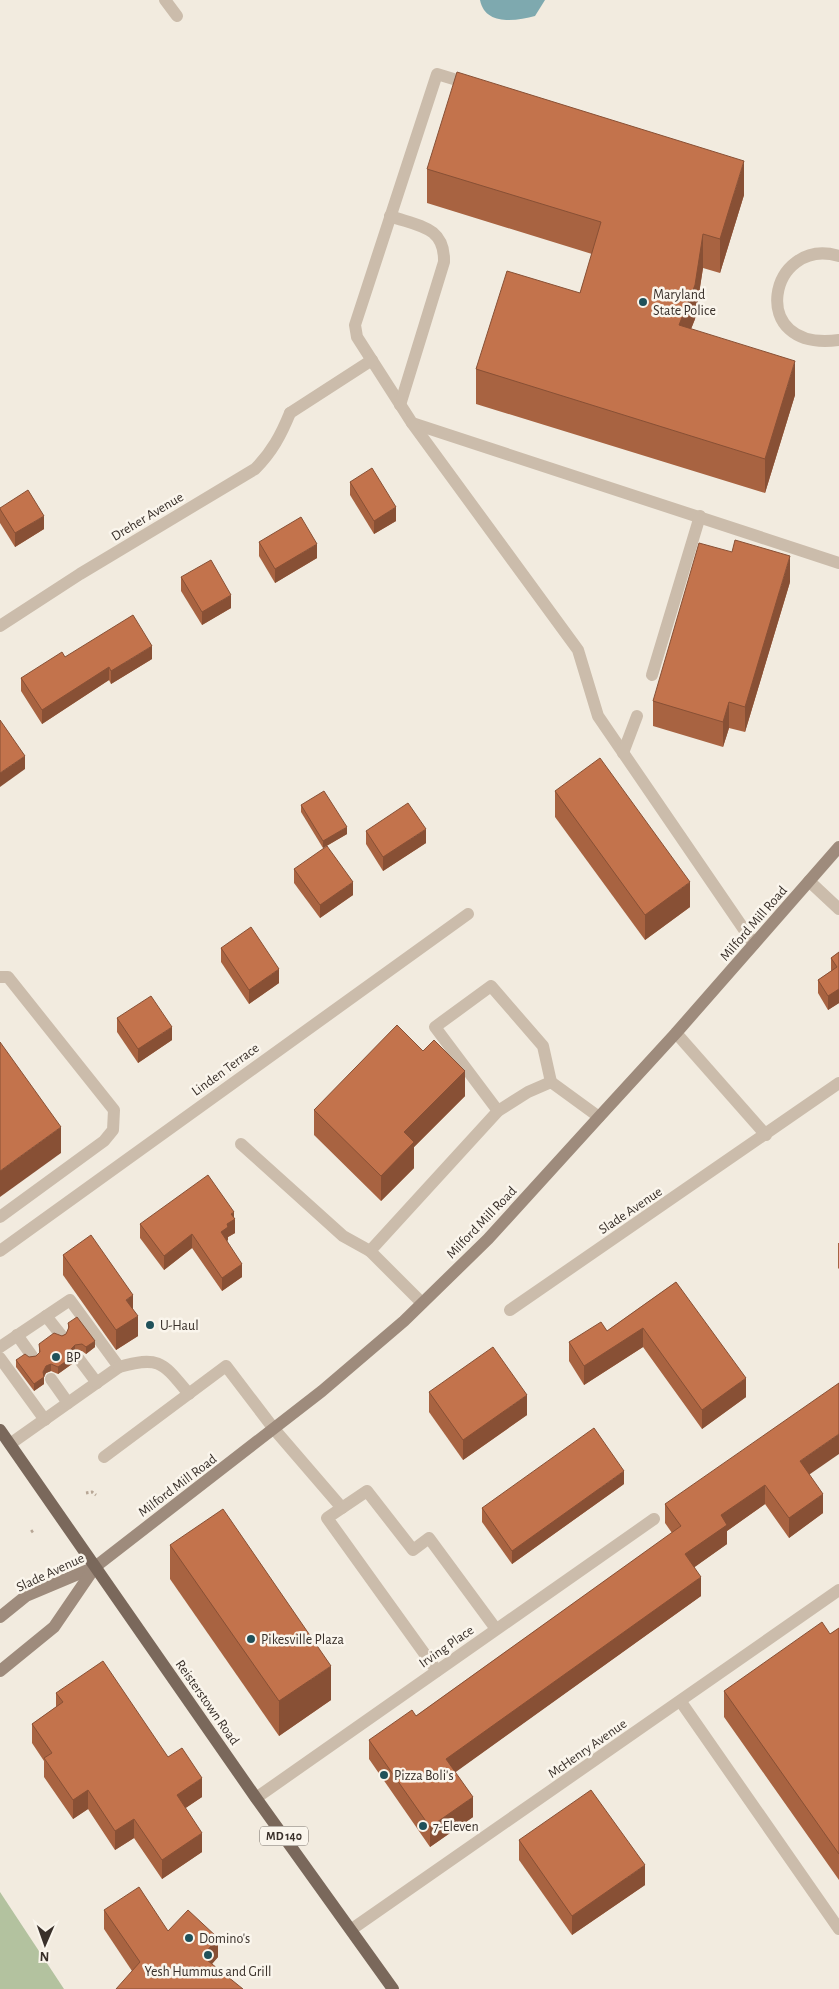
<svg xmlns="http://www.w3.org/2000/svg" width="839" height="1989" font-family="'Alegreya Sans',sans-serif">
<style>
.green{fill:#b3c29f}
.water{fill:#7ea9af}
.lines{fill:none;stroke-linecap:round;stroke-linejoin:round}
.path{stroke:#b7a695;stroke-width:3;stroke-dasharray:2.5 2.5;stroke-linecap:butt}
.lane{stroke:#cbbcab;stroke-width:12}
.street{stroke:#cbbcab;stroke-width:12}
.secondary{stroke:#9e8b7c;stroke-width:12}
.primary{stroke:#7a685b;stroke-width:12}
.wall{fill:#a86341}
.shaded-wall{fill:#885035}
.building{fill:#c3734c;stroke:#885035}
.poi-dot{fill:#20515a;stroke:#faf5ec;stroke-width:2}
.labels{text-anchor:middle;stroke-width:5;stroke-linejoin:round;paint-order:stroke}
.shield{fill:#faf5ec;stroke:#736b64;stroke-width:1}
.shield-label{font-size:12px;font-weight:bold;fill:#39302a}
.poi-label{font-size:14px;fill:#39302a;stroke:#faf5ec;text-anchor:start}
.street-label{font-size:14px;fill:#39302a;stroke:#faf5ec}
</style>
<rect width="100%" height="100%" fill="#f2ebdf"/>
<path class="green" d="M 0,1892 L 64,1989 L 0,1989 Z"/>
<path class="water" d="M 480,0 L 545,0 L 535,16 C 516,21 485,26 480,0 Z"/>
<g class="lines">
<g class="path">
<path d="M 86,1493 L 92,1492 L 96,1495"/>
<path d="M 31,1532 L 34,1530"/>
</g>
<g class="lane">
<path d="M 165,0 L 177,16"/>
<path d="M 470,84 L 437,74 L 355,325 L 357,337 L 412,423 L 839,563"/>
<path d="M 390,216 C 418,226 445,226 444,262 L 400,405"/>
<path d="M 839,256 C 769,235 745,353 839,340"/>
<path d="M 290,413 L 372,360"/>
<path d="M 412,423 L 578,650 L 598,716 L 754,944"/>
<path d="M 652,675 L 700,516"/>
<path d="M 623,753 L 637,716"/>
<path d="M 809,881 L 839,909"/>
<path d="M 0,977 L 8,977 L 114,1110 L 113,1130 L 104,1141 L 0,1217"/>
<path d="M 498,1111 L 435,1027 L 491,986 L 543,1046 L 551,1082"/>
<path d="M 241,1144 L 343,1236 L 370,1251"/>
<path d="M 422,1303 L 370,1251 L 498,1111 L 528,1092 L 551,1082 L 599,1117"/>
<path d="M 46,1316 L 61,1335"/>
<path d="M 17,1335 L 32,1356"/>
<path d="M 0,1347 L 70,1300 L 119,1367 L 10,1444"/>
<path d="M 0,1358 L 45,1420"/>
<path d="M 79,1359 L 97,1383"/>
<path d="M 119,1367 C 160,1355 163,1363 189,1394"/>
<path d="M 51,1379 L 68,1403"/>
<path d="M 104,1457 L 226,1366 L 274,1429 L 342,1508"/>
<path d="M 437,1671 L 327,1518 L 367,1491 L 413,1550 L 429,1538 L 496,1629"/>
<path d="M 681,1702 L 839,1929"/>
</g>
<g class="street">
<path d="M 0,626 L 80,574 L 255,469 C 272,452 281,435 290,413"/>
<path d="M 676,1033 L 766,1135"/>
<path d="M 0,1251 L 468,914"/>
<path d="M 510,1310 L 839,1083"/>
<path d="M 256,1798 L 654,1519"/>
<path d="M 352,1929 L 839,1590"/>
</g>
<g class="secondary">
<path d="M 0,1617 L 26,1596 L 95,1567 L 322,1391 L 404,1321 L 488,1239 L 599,1117 L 676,1033 L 839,847"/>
<path d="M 0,1671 L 54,1627 L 95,1567"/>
</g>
<path class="primary" d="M 0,1430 L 256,1798 L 393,1989"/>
</g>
<g class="wall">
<path d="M 427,169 L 744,195 L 720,273 L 703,268 L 695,319 L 691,329 L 795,395 L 765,493 L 476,404 L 476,369 L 580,293 L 592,254 L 427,203 Z"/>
<path d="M 350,482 L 396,521 L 374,534 L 350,495 Z"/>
<path d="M 0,508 L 44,529 L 15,547 L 0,523 Z"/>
<path d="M 259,542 L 317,558 L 275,583 L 259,556 Z"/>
<path d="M 181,577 L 231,608 L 202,625 L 181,591 Z"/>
<path d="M 790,582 L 745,732 L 729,728 L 723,747 L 653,726 L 653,701 Z"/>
<path d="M 152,659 L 111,684 L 109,680 L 42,724 L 21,691 L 21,678 Z"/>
<path d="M 555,791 L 690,907 L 645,940 L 555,817 Z"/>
<path d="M 301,805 L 347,834 L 323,848 L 301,812 Z"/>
<path d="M 366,831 L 426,843 L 383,871 L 366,844 Z"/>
<path d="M 294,869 L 353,895 L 320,918 L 294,883 Z"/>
<path d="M 221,948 L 279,983 L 249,1004 L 221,962 Z"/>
<path d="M 839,952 L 839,1003 L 828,1010 L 818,993 L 818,980 L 831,971 L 831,958 Z"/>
<path d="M 117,1018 L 172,1040 L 138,1063 L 117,1032 Z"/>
<path d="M 423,1051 L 465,1096 L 414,1147 L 414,1168 L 381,1201 L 314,1135 L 314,1110 Z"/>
<path d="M 234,1217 L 235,1233 L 228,1237 L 228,1240 L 227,1241 L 242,1277 L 222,1291 L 192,1248 L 164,1270 L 140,1238 L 140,1224 Z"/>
<path d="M 838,1243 L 839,1243 L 839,1269 L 838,1268 Z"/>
<path d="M 63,1255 L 133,1309 L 138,1336 L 116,1350 L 63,1275 Z"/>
<path d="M 676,1282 L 746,1397 L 702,1429 L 643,1347 L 584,1385 L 569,1361 L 569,1342 L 607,1331 Z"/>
<path d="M 68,1323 L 95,1347 L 86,1354 L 82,1351 L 75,1352 L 72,1355 L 72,1364 L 58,1374 L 51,1371 L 46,1373 L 44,1376 L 44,1384 L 34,1391 L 16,1367 L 16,1360 L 29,1357 L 36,1356 L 39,1353 L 39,1344 L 66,1334 L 68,1331 Z"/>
<path d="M 429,1392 L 527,1415 L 463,1460 L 429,1412 Z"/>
<path d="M 809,1474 L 823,1513 L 789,1538 L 765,1504 L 727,1531 L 727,1544 L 694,1567 L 701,1596 L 455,1772 L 473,1817 L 430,1847 L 369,1759 L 369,1740 L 416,1716 L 672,1533 L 665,1523 L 665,1504 Z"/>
<path d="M 624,1484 L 512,1564 L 482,1522 L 482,1508 Z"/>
<path d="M 170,1545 L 331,1700 L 279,1736 L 170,1579 Z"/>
<path d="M 839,1628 L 839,1880 L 724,1717 L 724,1691 L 830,1634 Z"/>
<path d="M 56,1693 L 168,1757 L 202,1797 L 185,1808 L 202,1852 L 162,1879 L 134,1838 L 115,1850 L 88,1809 L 73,1819 L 44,1777 L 44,1761 L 32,1743 L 32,1724 L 56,1707 Z"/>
<path d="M 519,1840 L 645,1885 L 572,1935 L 519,1860 Z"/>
<path d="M 104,1910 L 168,1931 L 218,1957 L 212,1964 L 132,1971 L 104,1929 Z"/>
</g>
<g class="shaded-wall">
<path d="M 744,161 L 744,195 L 720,273 L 720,239 Z"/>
<path d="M 703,234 L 703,268 L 695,319 L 679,359 L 679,325 Z"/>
<path d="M 795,361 L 795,395 L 765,493 L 765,459 Z"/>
<path d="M 396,507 L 396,521 L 374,534 L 374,521 Z"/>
<path d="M 44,516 L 44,529 L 15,547 L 15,533 Z"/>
<path d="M 317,544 L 317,558 L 275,583 L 275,569 Z"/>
<path d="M 790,556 L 790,582 L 745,732 L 745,707 Z"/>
<path d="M 231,595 L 231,608 L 202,625 L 202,612 Z"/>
<path d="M 152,646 L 152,659 L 111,684 L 111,671 Z"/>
<path d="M 109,667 L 109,680 L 42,724 L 42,710 Z"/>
<path d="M 729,702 L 729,728 L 723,747 L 723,722 Z"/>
<path d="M 25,756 L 25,769 L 0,787 L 0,773 Z"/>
<path d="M 347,827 L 347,834 L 323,848 L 323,841 Z"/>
<path d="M 426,829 L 426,843 L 383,871 L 383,857 Z"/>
<path d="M 353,882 L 353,895 L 320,918 L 320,905 Z"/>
<path d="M 690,882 L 690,907 L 645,940 L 645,915 Z"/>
<path d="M 279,969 L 279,983 L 249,1004 L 249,990 Z"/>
<path d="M 839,989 L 839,1003 L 828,1010 L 828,996 Z"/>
<path d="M 172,1027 L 172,1040 L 138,1063 L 138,1049 Z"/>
<path d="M 465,1071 L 465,1096 L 414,1147 L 414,1168 L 381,1201 L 381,1176 L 404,1132 Z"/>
<path d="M 61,1127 L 61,1153 L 0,1197 L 0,1171 Z"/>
<path d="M 234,1212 L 234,1220 L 235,1219 L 235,1233 L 228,1237 L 228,1240 L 221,1246 L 221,1232 L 231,1214 Z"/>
<path d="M 192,1234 L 192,1248 L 164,1270 L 164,1256 Z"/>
<path d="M 242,1264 L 242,1277 L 222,1291 L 222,1278 Z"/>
<path d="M 133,1295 L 133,1315 L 126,1300 Z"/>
<path d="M 138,1316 L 138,1336 L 116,1350 L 116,1330 Z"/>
<path d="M 643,1328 L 643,1347 L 584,1385 L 584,1366 Z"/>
<path d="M 95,1341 L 95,1347 L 86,1354 L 86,1347 Z"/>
<path d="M 75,1345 L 75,1352 L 71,1356 L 71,1349 Z"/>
<path d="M 72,1357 L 72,1364 L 58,1374 L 58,1367 Z"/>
<path d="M 51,1364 L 51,1371 L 46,1373 L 44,1377 L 44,1384 L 34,1391 L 34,1384 L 43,1372 L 46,1366 Z"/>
<path d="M 746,1378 L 746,1397 L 702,1429 L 702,1410 Z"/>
<path d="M 527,1395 L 527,1415 L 463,1460 L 463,1440 Z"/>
<path d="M 839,1434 L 839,1454 L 800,1481 L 800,1461 Z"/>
<path d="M 624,1471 L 624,1484 L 512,1564 L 512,1551 Z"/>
<path d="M 765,1485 L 765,1504 L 727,1531 L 727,1544 L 685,1574 L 685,1554 L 721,1515 Z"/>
<path d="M 823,1494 L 823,1513 L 789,1538 L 789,1518 Z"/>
<path d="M 701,1577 L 701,1596 L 446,1779 L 446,1759 Z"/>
<path d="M 331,1666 L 331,1700 L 279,1736 L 279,1701 Z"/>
<path d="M 202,1778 L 202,1797 L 177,1814 L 177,1795 Z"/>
<path d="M 88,1790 L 88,1809 L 73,1819 L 73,1800 Z"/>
<path d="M 473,1797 L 473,1817 L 430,1847 L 430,1827 Z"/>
<path d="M 134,1819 L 134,1838 L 115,1850 L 115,1831 Z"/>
<path d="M 202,1833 L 202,1852 L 162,1879 L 162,1860 Z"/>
<path d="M 645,1865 L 645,1885 L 572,1935 L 572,1916 Z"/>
<path d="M 218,1938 L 218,1957 L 202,1975 L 202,1956 Z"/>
</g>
<g class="building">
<path d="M 457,72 L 744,161 L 720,239 L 703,234 L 695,285 L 679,325 L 795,361 L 765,459 L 476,369 L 507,271 L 580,293 L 601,222 L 427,169 Z"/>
<path d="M 372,468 L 396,507 L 374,521 L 350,482 Z"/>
<path d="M 28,490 L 44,516 L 15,533 L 0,509 L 0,508 Z"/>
<path d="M 301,517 L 317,544 L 275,569 L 259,542 Z"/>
<path d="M 735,540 L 790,556 L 745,707 L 729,702 L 723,722 L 653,701 L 699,543 L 732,552 Z"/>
<path d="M 211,560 L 231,595 L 202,612 L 181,577 Z"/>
<path d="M 133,615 L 152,646 L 111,671 L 109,667 L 42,710 L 21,678 L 62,652 L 65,657 Z"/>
<path d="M 0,720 L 25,756 L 0,773 Z"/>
<path d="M 600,758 L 690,882 L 645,915 L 555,791 Z"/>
<path d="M 324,791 L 347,827 L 323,841 L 301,805 Z"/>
<path d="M 408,803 L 426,829 L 383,857 L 366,831 Z"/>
<path d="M 327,846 L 353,882 L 320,905 L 294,869 Z"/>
<path d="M 251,927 L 279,969 L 249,990 L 221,948 Z"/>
<path d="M 839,952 L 839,989 L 828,996 L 818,980 L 837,967 L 831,958 Z"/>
<path d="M 151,996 L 172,1027 L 138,1049 L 117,1018 Z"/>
<path d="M 397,1025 L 423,1051 L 434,1040 L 465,1071 L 404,1132 L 414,1142 L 381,1176 L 314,1110 Z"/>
<path d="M 0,1042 L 61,1127 L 0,1171 Z"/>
<path d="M 208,1175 L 234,1212 L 231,1214 L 235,1219 L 227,1224 L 228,1227 L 221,1232 L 242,1264 L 222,1278 L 192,1234 L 164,1256 L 140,1224 Z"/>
<path d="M 91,1235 L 133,1295 L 126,1300 L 138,1316 L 116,1330 L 63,1255 Z"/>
<path d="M 676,1282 L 746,1378 L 702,1410 L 643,1328 L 584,1366 L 569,1342 L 601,1322 L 607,1331 Z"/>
<path d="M 77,1317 L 95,1341 L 86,1347 L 82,1344 L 75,1345 L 71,1349 L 72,1357 L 58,1367 L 51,1364 L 46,1366 L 43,1372 L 44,1377 L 34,1384 L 16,1360 L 25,1354 L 29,1357 L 36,1356 L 40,1352 L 39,1344 L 54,1333 L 62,1336 L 66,1334 L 69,1327 L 68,1323 Z"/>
<path d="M 493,1347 L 527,1395 L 463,1440 L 429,1392 Z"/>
<path d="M 839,1383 L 839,1434 L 800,1461 L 823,1494 L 789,1518 L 765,1485 L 721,1515 L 727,1525 L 685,1554 L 701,1577 L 446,1759 L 473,1797 L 430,1827 L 369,1740 L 412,1710 L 416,1716 L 681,1526 L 665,1504 Z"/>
<path d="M 594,1428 L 624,1471 L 512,1551 L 482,1508 Z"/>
<path d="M 223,1509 L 331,1666 L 279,1701 L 170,1545 Z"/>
<path d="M 822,1622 L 830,1634 L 839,1628 L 839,1854 L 724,1691 Z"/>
<path d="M 103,1661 L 168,1757 L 182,1748 L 202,1778 L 177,1795 L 202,1833 L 162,1860 L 134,1819 L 115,1831 L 88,1790 L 73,1800 L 44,1758 L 52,1753 L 32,1724 L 63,1702 L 56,1693 Z"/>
<path d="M 591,1790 L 645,1865 L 572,1916 L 519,1840 Z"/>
<path d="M 139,1887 L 168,1931 L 188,1910 L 218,1938 L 202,1956 L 243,1989 L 116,1989 L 140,1962 L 104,1910 Z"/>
</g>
<g class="poi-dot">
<circle cx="643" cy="302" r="5"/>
<circle cx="150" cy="1325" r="5"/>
<circle cx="56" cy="1357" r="5"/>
<circle cx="251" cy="1639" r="5"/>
<circle cx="384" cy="1775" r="5"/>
<circle cx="423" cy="1826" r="5"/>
<circle cx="189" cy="1938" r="5"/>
<circle cx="208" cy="1955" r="5"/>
</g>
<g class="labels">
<rect class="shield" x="260" y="1826.5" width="48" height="19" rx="4"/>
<g class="shield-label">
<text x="284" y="1840">MD 140</text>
</g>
<g class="poi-label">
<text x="653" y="299">Maryland<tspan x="653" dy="16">State Police</tspan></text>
<text x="160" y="1330">U-Haul</text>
<text x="66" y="1362">BP</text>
<text x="261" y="1644">Pikesville Plaza</text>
<text x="394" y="1780">Pizza Boli's</text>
<text x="433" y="1831">7-Eleven</text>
<text x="199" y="1943">Domino's</text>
<text x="208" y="1976" text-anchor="middle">Yesh Hummus and Grill</text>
</g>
<g class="street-label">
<text transform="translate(147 516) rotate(-31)" y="5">Dreher Avenue</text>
<text transform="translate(753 923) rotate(-49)" y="5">Milford Mill Road</text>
<text transform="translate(225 1069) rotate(-36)" y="5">Linden Terrace</text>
<text transform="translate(630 1210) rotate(-34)" y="5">Slade Avenue</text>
<text transform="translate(481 1222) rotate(-46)" y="5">Milford Mill Road</text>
<text transform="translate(177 1485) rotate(-37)" y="5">Milford Mill Road</text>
<text transform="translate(50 1572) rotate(-25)" y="5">Slade Avenue</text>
<text transform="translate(446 1646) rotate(-35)" y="5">Irving Place</text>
<text transform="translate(208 1702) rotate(55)" y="5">Reisterstown Road</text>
<text transform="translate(587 1748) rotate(-35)" y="5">McHenry Avenue</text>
</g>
</g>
<g transform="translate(45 1944) rotate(182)" stroke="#faf5ec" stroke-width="4" paint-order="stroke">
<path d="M0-4L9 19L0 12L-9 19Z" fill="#39302a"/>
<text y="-8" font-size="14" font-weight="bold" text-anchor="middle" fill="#39302a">N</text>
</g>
</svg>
